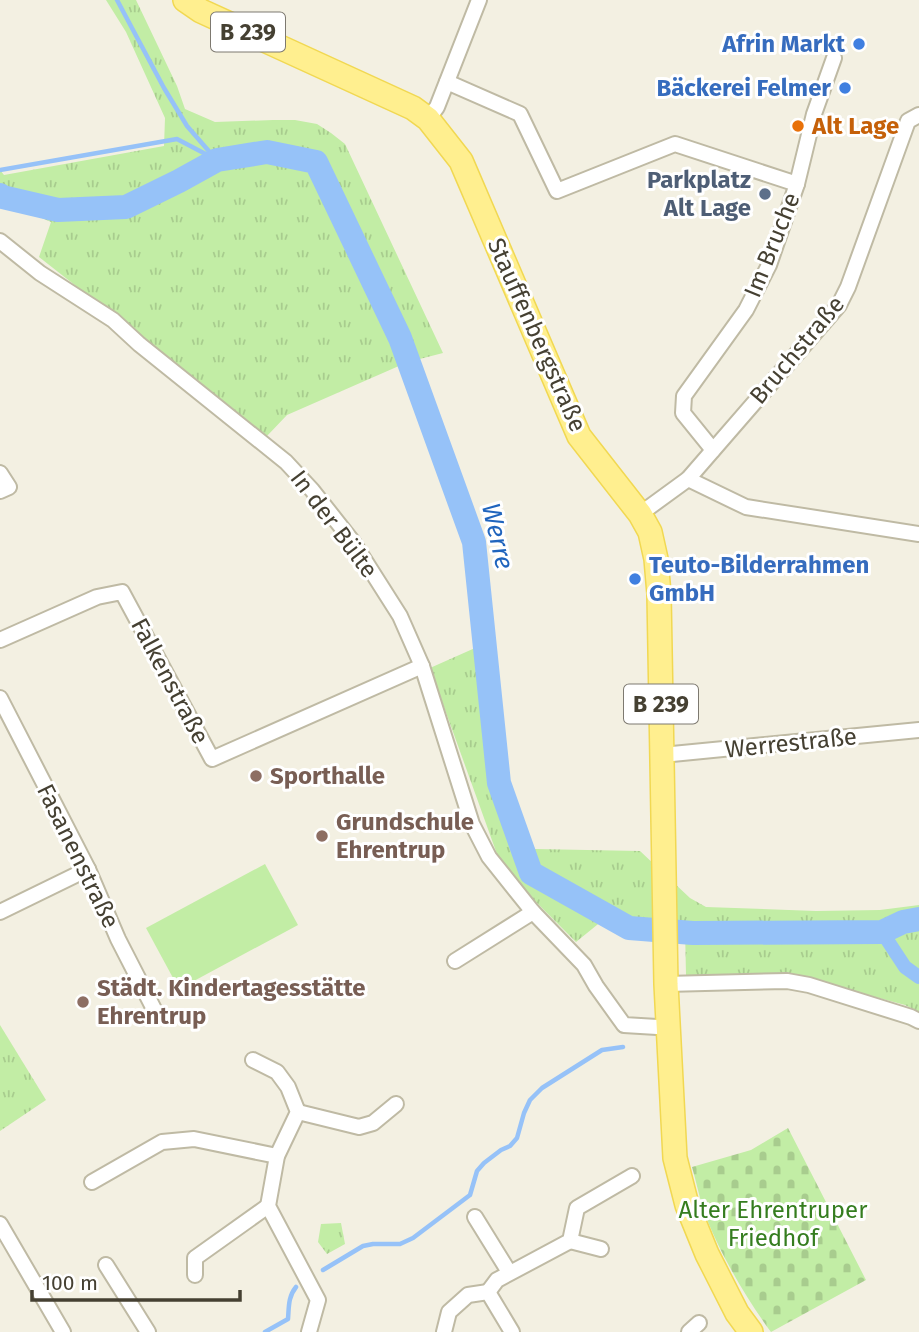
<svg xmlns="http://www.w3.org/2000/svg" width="919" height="1332" font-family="'Fira Sans',sans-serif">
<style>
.grass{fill:url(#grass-tufts)}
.cemetery{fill:url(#cemetery-stones)}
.pitch{fill:#c2eda5}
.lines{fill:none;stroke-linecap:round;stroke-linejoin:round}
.stream{stroke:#96c2f8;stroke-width:4.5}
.canal{stroke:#96c2f8;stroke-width:14}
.river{stroke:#96c2f8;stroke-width:24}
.minor-casing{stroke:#bfbaa4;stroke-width:18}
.primary-casing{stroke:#f1d852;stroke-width:26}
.minor{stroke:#fff;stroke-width:14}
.primary{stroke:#ffef8f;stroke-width:23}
.shop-dot{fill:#3f7fe0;stroke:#fff;stroke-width:2.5}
.food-dot{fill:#e8710a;stroke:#fff;stroke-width:2.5}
.service-dot{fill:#5c6f8a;stroke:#fff;stroke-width:2.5}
.education-dot{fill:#8d6e63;stroke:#fff;stroke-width:2.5}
.labels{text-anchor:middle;stroke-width:6;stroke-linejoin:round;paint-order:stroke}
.shield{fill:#fff;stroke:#7d7970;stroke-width:2}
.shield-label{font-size:23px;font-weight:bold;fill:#454032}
.shop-label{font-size:24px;font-weight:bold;fill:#366cbe;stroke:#fff;text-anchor:end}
.food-label{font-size:24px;font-weight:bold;fill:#c56008;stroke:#fff;text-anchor:start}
.service-label{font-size:24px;font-weight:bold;fill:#4e5e75;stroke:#fff;text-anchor:end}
.street-label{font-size:24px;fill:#454032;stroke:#fff}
.education-label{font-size:24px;font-weight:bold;fill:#785e54;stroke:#fff;text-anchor:start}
.park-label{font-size:24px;fill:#357d1f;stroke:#fff}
.water-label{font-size:26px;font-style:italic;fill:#1f64bd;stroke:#fff}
</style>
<defs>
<pattern id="grass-tufts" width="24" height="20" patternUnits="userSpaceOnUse" patternTransform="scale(1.75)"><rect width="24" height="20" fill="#c2eda5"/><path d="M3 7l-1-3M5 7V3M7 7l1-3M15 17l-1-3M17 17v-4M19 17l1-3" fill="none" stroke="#a8cc8e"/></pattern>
<pattern id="cemetery-stones" width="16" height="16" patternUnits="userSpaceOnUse" patternTransform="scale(1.75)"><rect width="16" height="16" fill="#c2eda5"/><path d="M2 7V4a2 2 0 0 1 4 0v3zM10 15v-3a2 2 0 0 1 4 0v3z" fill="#a8cc8e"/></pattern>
</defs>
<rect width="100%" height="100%" fill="#f3f0e2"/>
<g class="grass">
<path d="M 106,0 L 136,0 L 177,86 L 185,109 L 215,122 L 273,120 L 295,120 L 317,124 L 331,133 L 345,144 L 443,353 L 408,362 L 287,415 L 267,436 L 39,257 L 51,222 L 0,200 L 0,170 L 4,175 L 164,146 L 165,118 L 126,32 Z"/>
<path d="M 484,644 L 500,782 L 535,849 L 640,851 L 690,898 L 706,907 L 816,911 L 880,910 L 919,905 L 919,1012 L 905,1005 L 827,984 L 786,975 L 686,975 L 685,928 L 629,928 L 608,916 L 576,942 L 502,868 L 430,668 Z"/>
<path d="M 0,1025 L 46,1100 L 0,1131 Z"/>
<path d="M 341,1223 L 345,1244 L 327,1254 L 318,1242 L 321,1224 Z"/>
</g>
<path class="cemetery" d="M 788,1128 L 866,1280 L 771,1332 C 745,1297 718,1250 703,1209 C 699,1195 696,1181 692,1167 L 751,1150 Z"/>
<path class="pitch" d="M 265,864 L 298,925 L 179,989 L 146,928 Z"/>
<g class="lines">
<g class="stream">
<path d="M 117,0 L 164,88 L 187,126 L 214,157"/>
<path d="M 0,170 L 177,139 L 217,160"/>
<path d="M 323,1270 L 363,1246 L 373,1244 L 400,1244 L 413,1238 L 470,1195 L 477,1171 L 484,1163 L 501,1150 L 510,1146 L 517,1138 L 524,1113 L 530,1100 L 542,1088 L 602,1050 L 623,1047"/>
<path d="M 265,1332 L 288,1319 C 289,1307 288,1297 296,1287"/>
</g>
<path class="canal" d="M 882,932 L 905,967 L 919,977"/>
<path class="river" d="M 0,195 L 2,197 L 58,210 L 126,207 L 179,181 L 217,160 L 267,152 L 316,162 L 400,338 L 474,542 L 499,783 L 531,873 L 629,928 L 693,933 L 882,932 L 903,922 L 919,919"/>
<defs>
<g id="minor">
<path d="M 447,82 L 520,114 L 557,191 L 675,144 L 797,184"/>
<path d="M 428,119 L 437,107 L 479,0"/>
<path d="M 0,241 L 40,273 L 113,320 L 139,344 L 286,462 L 312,490 L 353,542 L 400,616 L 422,666 L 472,824 L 489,857 L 533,912 L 584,965 L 596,986 L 624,1025 L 657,1027 L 668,1025"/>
<path d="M 713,450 L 683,413 L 684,396 L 746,310 L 769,265 L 797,184 L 814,114 L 834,58"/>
<path d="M 0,473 L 9,487 L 0,491"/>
<path d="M 688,479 L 746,507 L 919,534"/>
<path d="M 640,514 L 688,479 L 839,305 L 848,287 L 908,121 L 919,115"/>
<path d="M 0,640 L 97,597 L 122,592 L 212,759 L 422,666"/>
<path d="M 0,698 L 88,869 L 118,939 L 157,1015"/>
<path d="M 662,755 L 919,730"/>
<path d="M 0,912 L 88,869"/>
<path d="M 455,961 L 533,912"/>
<path d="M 666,984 L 787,981 L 809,985 L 911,1017 L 919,1021"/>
<path d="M 253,1060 L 277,1072 L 288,1087 L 298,1112 L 277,1156 L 268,1206 L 318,1300 L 309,1332"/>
<path d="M 298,1112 L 359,1127 L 373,1123 L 396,1104"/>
<path d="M 92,1182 L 162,1142 L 194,1139 L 277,1156"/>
<path d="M 475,1217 L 509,1272"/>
<path d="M 0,1224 L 63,1332"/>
<path d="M 570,1241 L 601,1249"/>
<path d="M 106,1265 L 148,1332"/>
<path d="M 195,1275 L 195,1258 L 268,1206"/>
<path d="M 488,1292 L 497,1280 L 570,1241 L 577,1208 L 632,1176"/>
<path d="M 444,1332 L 449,1312 L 468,1295 L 488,1292 L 512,1332"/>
<path d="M 689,1332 L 699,1323"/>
</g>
<path id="primary" d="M 185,0 L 201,11 L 413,108 L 428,119 L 461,161 L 579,436 L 640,514 L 650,532 L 656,559 L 659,594 L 666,984 L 675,1158 L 687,1205 L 707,1254 L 737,1313 L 751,1332"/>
</defs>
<use href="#minor" class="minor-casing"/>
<use href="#primary" class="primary-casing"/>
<use href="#minor" class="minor"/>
<use href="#primary" class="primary"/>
</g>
<g class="shop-dot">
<circle cx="859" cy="44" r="7"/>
<circle cx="845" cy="88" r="7"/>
<circle cx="635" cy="579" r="7"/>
</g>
<circle class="food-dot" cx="798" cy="126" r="7"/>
<circle class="service-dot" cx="765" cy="194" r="7"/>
<g class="education-dot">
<circle cx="256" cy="776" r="7"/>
<circle cx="322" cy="836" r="7"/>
<circle cx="83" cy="1002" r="7"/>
</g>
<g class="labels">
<g class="shield">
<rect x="211" y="12.5" width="74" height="39" rx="5"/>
<rect x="624" y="684.5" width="74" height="39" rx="5"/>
</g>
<g class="shield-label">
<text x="248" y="40">B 239</text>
<text x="661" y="712">B 239</text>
</g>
<g class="shop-label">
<text x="845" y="52">Afrin Markt</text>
<text x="831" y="96">Bäckerei Felmer</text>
<text x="649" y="573" text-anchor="start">Teuto-Bilderrahmen<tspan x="649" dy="28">GmbH</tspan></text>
</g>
<g class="food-label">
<text x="812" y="134">Alt Lage</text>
</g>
<g class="service-label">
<text x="751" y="188">Parkplatz<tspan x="751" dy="28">Alt Lage</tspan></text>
</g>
<g class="street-label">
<text transform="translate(772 245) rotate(-68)" y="8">Im Bruche</text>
<text transform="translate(537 335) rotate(66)" y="8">Stauffenbergstraße</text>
<text transform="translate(797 350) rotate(-50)" y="8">Bruchstraße</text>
<text transform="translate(334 524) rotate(53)" y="8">In der Bülte</text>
<text transform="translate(170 681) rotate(62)" y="8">Falkenstraße</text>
<text transform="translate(791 743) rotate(-6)" y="8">Werrestraße</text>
<text transform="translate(78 856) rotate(64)" y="8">Fasanenstraße</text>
</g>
<g class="education-label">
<text x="270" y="784">Sporthalle</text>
<text x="336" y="830">Grundschule<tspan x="336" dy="28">Ehrentrup</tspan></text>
<text x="97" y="996">Städt. Kindertagesstätte<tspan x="97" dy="28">Ehrentrup</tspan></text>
</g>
<g class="park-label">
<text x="773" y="1218">Alter Ehrentruper<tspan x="773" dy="28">Friedhof</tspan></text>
</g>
<g class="water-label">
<text transform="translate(498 536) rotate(77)" y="9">Werre</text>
</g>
</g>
<path d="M32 1290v10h208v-10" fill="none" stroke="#454032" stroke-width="3.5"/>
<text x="42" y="1290" font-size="21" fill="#454032" stroke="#ffffff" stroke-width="5" paint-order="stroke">100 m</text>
</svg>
